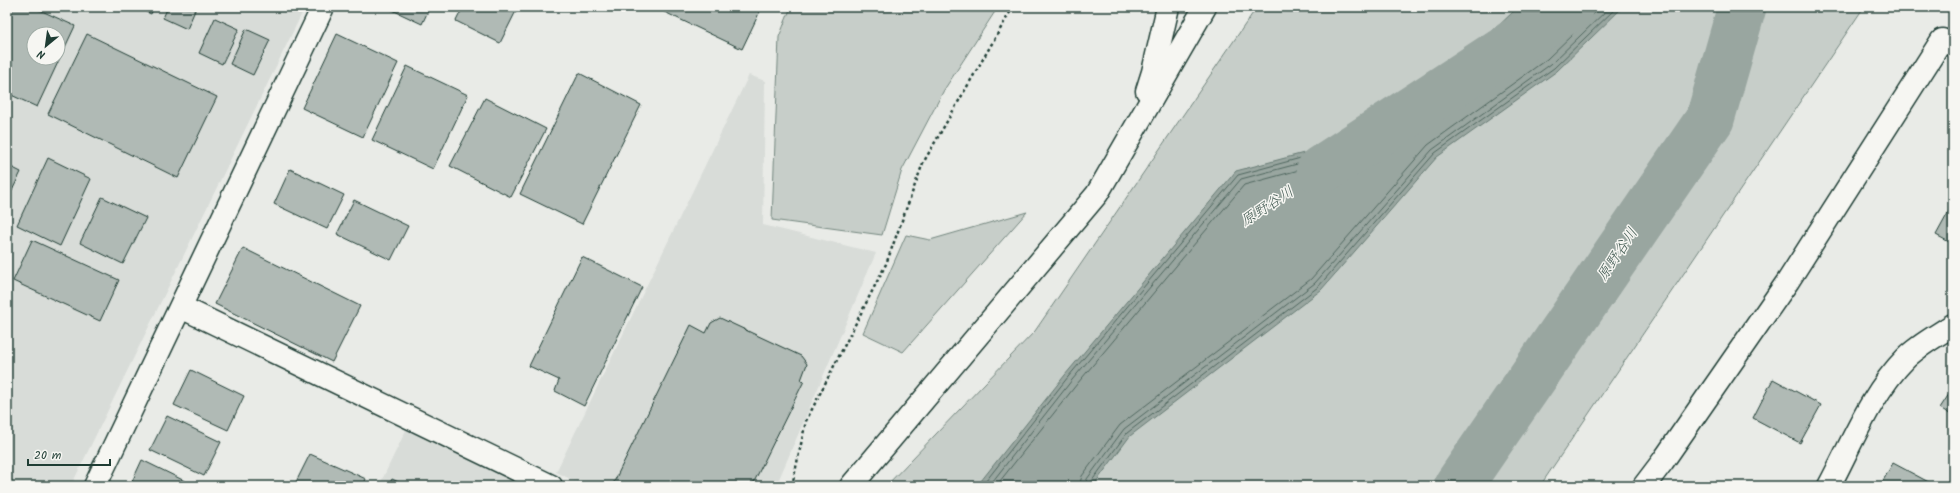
<svg xmlns="http://www.w3.org/2000/svg" width="1960" height="493" font-family="Kalam,'Klee One',sans-serif">
<style>
.built{fill:#d8dcd8;fill-rule:evenodd}
.green{fill:#c7cec9;stroke:#73867e}
.water{fill:#99a6a0;stroke:#687c75}
.lines{fill:none;stroke-linecap:round;stroke-linejoin:round}
.shore{stroke:#50675f;stroke-width:1}
.river{stroke:#99a6a0;stroke-width:49}
.building{fill:#b0bab5;stroke:#1f3d34;fill-rule:evenodd}
.street-casing{stroke:#1f3d34;stroke-width:25}
.secondary-casing{stroke:#1f3d34;stroke-width:25}
.path{stroke:#1f3d34;stroke-width:2.5;stroke-dasharray:3 3;stroke-linecap:butt}
.street{stroke:#f6f6f2;stroke-width:22}
.secondary{stroke:#f6f6f2;stroke-width:22}
.labels{text-anchor:middle;stroke-width:3;stroke-linejoin:round;paint-order:stroke}
.water-label{font-size:15px;font-style:italic;fill:#445c54;stroke:#f6f6f2}
</style>
<rect width="100%" height="100%" fill="#e9ebe7"/>
<filter id="ink" filterUnits="userSpaceOnUse"><feTurbulence type="fractalNoise" baseFrequency=".025" numOctaves="2"/><feDisplacementMap in="SourceGraphic" scale="8" xChannelSelector="R" yChannelSelector="G"/><feConvolveMatrix kernelMatrix="1 2 1 2 8 2 1 2 1" color-interpolation-filters="sRGB"/></filter>
<g filter="url(#ink)">
<g class="built">
<path d="M 7,7 L 305,7 L 71,486 L 7,486 ZM 34,34 L 58,34 L 58,58 L 34,58 Z"/>
<path d="M 749,75 L 765,81 L 763,225 L 876,253 L 776,486 L 585,486 L 556,472 Z"/>
<path d="M 406,430 L 522,486 L 379,486 Z"/>
</g>
<g class="green">
<path d="M 791,7 L 998,7 L 944,90 L 902,170 L 882,235 L 772,220 L 779,37 Z"/>
<path d="M 1257,7 L 1864,7 L 1540,486 L 886,486 L 1035,331 Z"/>
<path d="M 1027,212 L 903,352 L 863,333 L 906,235 L 930,240 Z"/>
</g>
<path class="water" d="M 1518,7 L 1623,7 L 1557,71 L 1437,157 L 1321,290 L 1130,436 L 1093,486 L 977,486 L 1065,375 L 1236,171 L 1391,130 Z"/>
<g class="lines">
<g class="shore">
<path d="M 982,486 L 1068,377 L 1238,175 L 1393,133 L 1519,12 L 1521,7"/>
<path d="M 989,486 L 1072,380 L 1241,179 L 1395,138 L 1523,15 L 1526,7"/>
<path d="M 996,486 L 1077,384 L 1244,185 L 1398,143 L 1527,19 L 1532,7"/>
<path d="M 1079,486 L 1082,476 L 1120,425 L 1311,279 L 1428,145 L 1547,59 L 1601,7"/>
<path d="M 1085,486 L 1087,479 L 1124,429 L 1315,283 L 1432,150 L 1551,64 L 1610,7"/>
<path d="M 1090,486 L 1091,482 L 1127,433 L 1318,287 L 1435,153 L 1554,68 L 1617,7"/>
</g>
<g class="river">
<path d="M 1321,170 L 1570,7"/>
<path d="M 1458,486 L 1710,119 L 1742,7"/>
</g>
</g>
<g class="building">
<path d="M 7,7 L 33,7 L 75,26 L 37,107 L 7,93 ZM 34,34 L 58,34 L 58,58 L 34,58 Z"/>
<path d="M 135,7 L 154,7 L 151,14 Z"/>
<path d="M 168,7 L 196,8 L 187,29 L 163,18 Z"/>
<path d="M 386,7 L 430,7 L 422,24 Z"/>
<path d="M 463,7 L 518,7 L 500,43 L 456,21 Z"/>
<path d="M 654,7 L 762,7 L 742,49 Z"/>
<path d="M 215,18 L 239,29 L 222,64 L 199,53 Z"/>
<path d="M 246,29 L 270,40 L 253,75 L 230,64 Z"/>
<path d="M 87,34 L 217,97 L 178,178 L 48,114 Z"/>
<path d="M 337,34 L 398,63 L 363,137 L 302,108 Z"/>
<path d="M 407,66 L 468,95 L 433,169 L 372,140 Z"/>
<path d="M 579,73 L 641,105 L 582,224 L 520,194 Z"/>
<path d="M 485,98 L 546,129 L 511,197 L 450,166 Z"/>
<path d="M 48,158 L 91,179 L 60,246 L 17,225 Z"/>
<path d="M 7,165 L 21,172 L 7,201 Z"/>
<path d="M 290,169 L 344,195 L 327,229 L 274,204 Z"/>
<path d="M 102,197 L 146,218 L 123,264 L 80,243 Z"/>
<path d="M 354,200 L 408,226 L 391,260 L 337,234 Z"/>
<path d="M 1953,204 L 1953,244 L 1936,235 Z"/>
<path d="M 32,240 L 119,280 L 100,321 L 13,281 Z"/>
<path d="M 243,248 L 360,306 L 332,362 L 215,304 Z"/>
<path d="M 582,257 L 642,287 L 584,406 L 555,391 L 559,380 L 529,366 Z"/>
<path d="M 720,318 L 801,356 L 807,364 L 801,380 L 804,381 L 752,486 L 612,486 L 691,325 L 706,333 L 711,323 Z"/>
<path d="M 191,370 L 244,396 L 228,430 L 174,405 Z"/>
<path d="M 1773,379 L 1821,405 L 1800,443 L 1753,418 Z"/>
<path d="M 1953,388 L 1953,416 L 1940,408 Z"/>
<path d="M 167,416 L 221,442 L 204,476 L 150,450 Z"/>
<path d="M 310,454 L 366,479 L 363,486 L 294,486 Z"/>
<path d="M 142,460 L 195,486 L 130,486 Z"/>
<path d="M 1893,463 L 1936,486 L 1880,486 Z"/>
<path d="M 392,479 L 407,486 L 388,486 Z"/>
</g>
<g class="lines">
<defs>
<g id="street">
<path d="M 1147,91 L 1153,72 L 1168,7"/>
<path d="M 181,307 L 551,486"/>
<path d="M 851,486 L 1097,194 L 1205,7"/>
<path d="M 1644,486 L 1663,461 L 1788,281 L 1942,40 L 1953,45"/>
</g>
<g id="secondary">
<path d="M 95,486 L 323,7"/>
<path d="M 1829,486 C 1852,443 1871,393 1906,358 C 1919,345 1938,335 1953,325"/>
</g>
</defs>
<use href="#street" class="street-casing"/>
<use href="#secondary" class="secondary-casing"/>
<path class="path" d="M 792,486 L 806,421 L 886,264 L 923,163 L 1013,7"/>
<use href="#street" class="street"/>
<use href="#secondary" class="secondary"/>
</g>
</g>
<g class="labels">
<g class="water-label">
<text transform="translate(1267 206) rotate(-33)" y="5">原野谷川</text>
<text transform="translate(1617 254) rotate(-56)" y="5">原野谷川</text>
</g>
</g>
<rect width="1960" height="493" fill="none" stroke="#f6f6f2" stroke-width="24"/>
<rect x="12" y="12" width="1936" height="469" fill="none" stroke="#1f3d34" stroke-width="1.5" filter="url(#ink)"/>
<g transform="translate(46 46) rotate(209)"><circle r="19" fill="#f6f6f2" stroke="#a0aca6"/>
<path d="M0-3L7 15L0 10L-7 15Z" fill="#1f3d34"/>
<text y="-6" font-size="11" font-weight="bold" text-anchor="middle" fill="#1f3d34">N</text>
</g>
<path d="M28 459v6h82v-6" fill="none" stroke="#1f3d34" stroke-width="2"/>
<text x="34" y="459" font-size="12" fill="#1f3d34" stroke="#f6f6f2" stroke-width="3" paint-order="stroke">20 m</text>
</svg>
